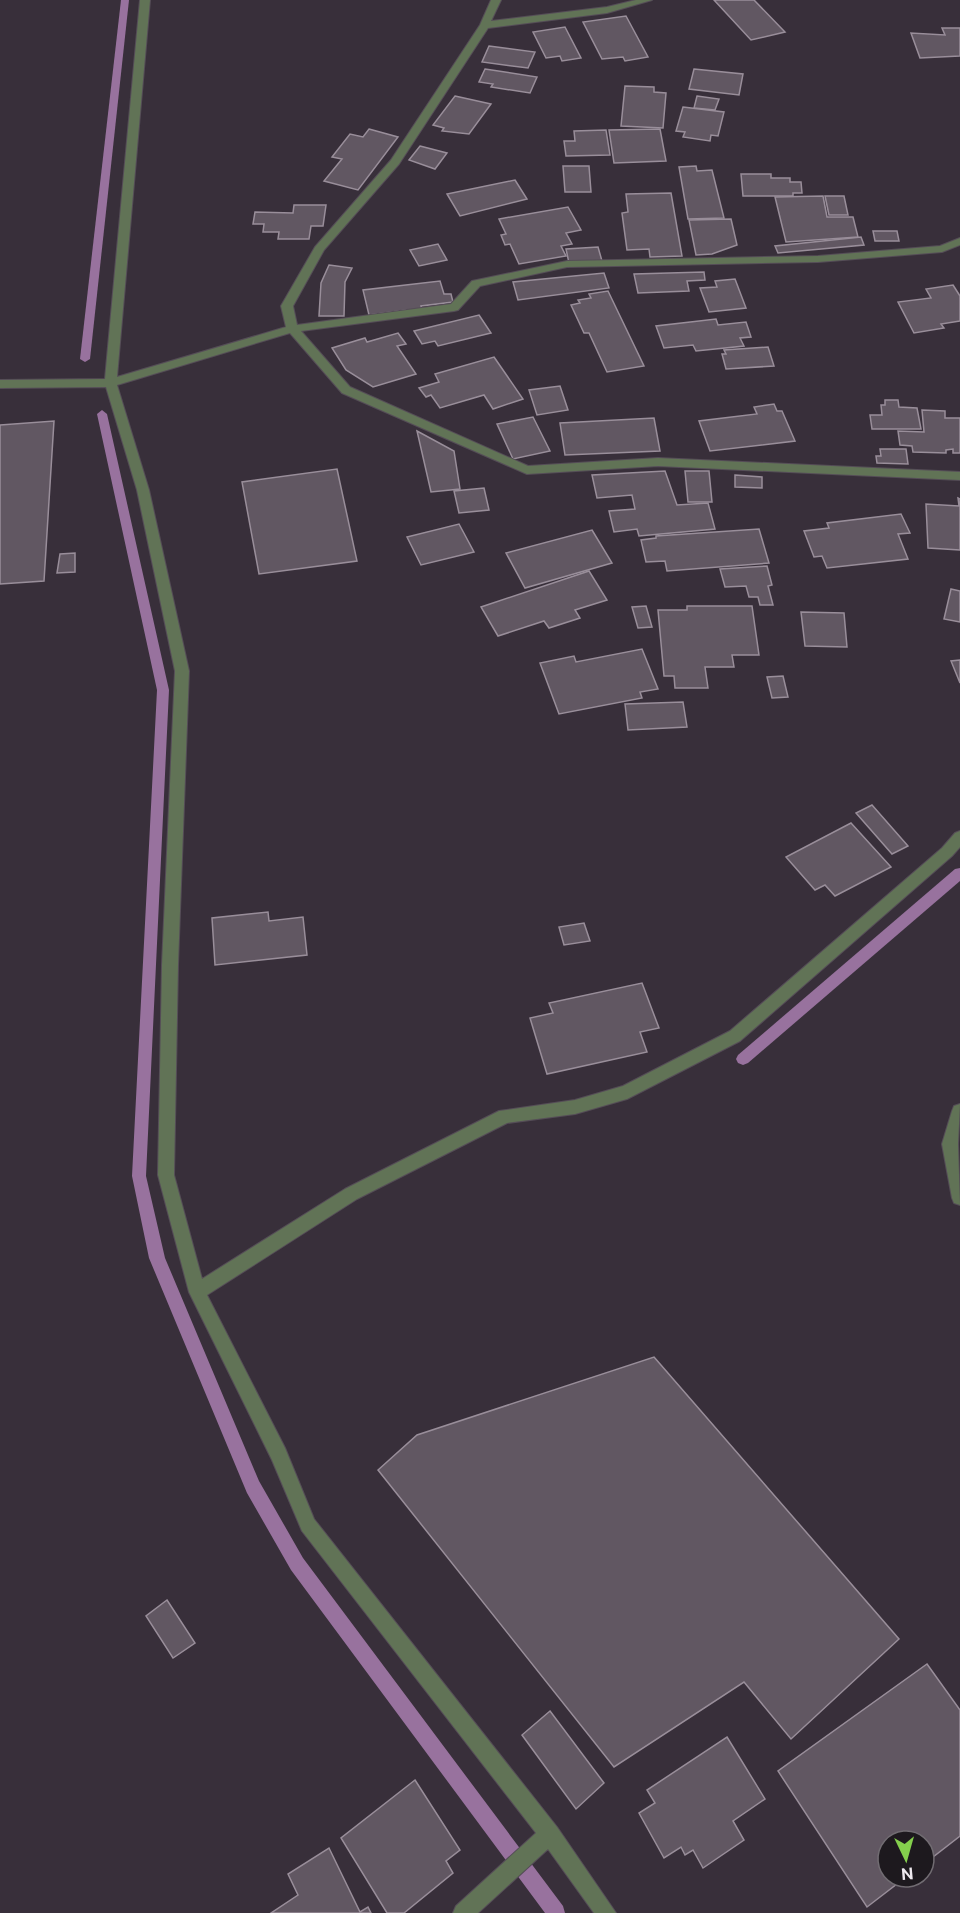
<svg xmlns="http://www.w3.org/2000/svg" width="960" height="1913" font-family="'Public Sans',sans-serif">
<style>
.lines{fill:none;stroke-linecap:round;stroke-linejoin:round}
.stream{fill:#98729e;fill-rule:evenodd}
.building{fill:#615762;stroke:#998e9a;stroke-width:1.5}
.minor-casing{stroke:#554d57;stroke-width:2}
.minor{fill:#617356;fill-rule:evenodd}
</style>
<rect width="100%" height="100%" fill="#382f3a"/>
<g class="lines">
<g class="stream">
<path d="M 121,0 L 129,0 L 90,359 L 85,362 L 80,359 Z"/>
<path d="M 102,410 L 107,414 L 169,690 L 146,1176 L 165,1258 L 259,1481 L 303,1558 L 563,1906 L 565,1913 L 545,1913 L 291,1570 L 247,1493 L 149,1258 L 132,1176 L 157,690 L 97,414 Z"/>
<path d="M 960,868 L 960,881 L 748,1063 L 743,1065 L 738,1063 L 736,1059 L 738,1055 L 955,869 Z"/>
</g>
</g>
<g class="building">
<path d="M 714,0 L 754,0 L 785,32 L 751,40 Z"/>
<path d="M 626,16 L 648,57 L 625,61 L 623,57 L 602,59 L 583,22 Z"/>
<path d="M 565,27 L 581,58 L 562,61 L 560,56 L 546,58 L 533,32 Z"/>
<path d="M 942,28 L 960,28 L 960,56 L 920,58 L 911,33 L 945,35 Z"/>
<path d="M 489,46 L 535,52 L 528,68 L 482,62 Z"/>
<path d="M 485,69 L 537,77 L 530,93 L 491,87 L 493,84 L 479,82 Z"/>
<path d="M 694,69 L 743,74 L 739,95 L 689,89 Z"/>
<path d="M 625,86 L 654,87 L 654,92 L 666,93 L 663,128 L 621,126 Z"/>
<path d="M 455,96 L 491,104 L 469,134 L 442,131 L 444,128 L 433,125 Z"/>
<path d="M 697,96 L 719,99 L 715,110 L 694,108 Z"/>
<path d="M 683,107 L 724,112 L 718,136 L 711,135 L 710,141 L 683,137 L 685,132 L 676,131 Z"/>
<path d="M 369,129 L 398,137 L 358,190 L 324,181 L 342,159 L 332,157 L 350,134 L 363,137 Z"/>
<path d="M 660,129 L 666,161 L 614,163 L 609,130 Z"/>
<path d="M 606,130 L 610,155 L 566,156 L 564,141 L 575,141 L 574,131 Z"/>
<path d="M 420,146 L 447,153 L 435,169 L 409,160 Z"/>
<path d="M 563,166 L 589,166 L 591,192 L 565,192 Z"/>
<path d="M 696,166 L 697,171 L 712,170 L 724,218 L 688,219 L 679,167 Z"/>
<path d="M 741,174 L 771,174 L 771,178 L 790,178 L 790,182 L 801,182 L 802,193 L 793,193 L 793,196 L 743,196 Z"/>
<path d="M 515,180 L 527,199 L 460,216 L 447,194 Z"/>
<path d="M 671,193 L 682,256 L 650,257 L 649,249 L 627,250 L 622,213 L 628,212 L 626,194 Z"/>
<path d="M 823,196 L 827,217 L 853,217 L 858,237 L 786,242 L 775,197 Z"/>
<path d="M 825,196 L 844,196 L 848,215 L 829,215 Z"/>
<path d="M 294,205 L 326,205 L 323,226 L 311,226 L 309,239 L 278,239 L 279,232 L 263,232 L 264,224 L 253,224 L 255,212 L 293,213 Z"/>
<path d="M 568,207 L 581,230 L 566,233 L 572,244 L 561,246 L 566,256 L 519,264 L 510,244 L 505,245 L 501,235 L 506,234 L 499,219 Z"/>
<path d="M 731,219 L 737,245 L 712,254 L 696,255 L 689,220 Z"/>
<path d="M 873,231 L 897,231 L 899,241 L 875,241 Z"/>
<path d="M 861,237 L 864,245 L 778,253 L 775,246 Z"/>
<path d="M 438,244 L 447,260 L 419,266 L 410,250 Z"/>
<path d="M 598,247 L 602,261 L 569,263 L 566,249 Z"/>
<path d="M 329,265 L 352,268 L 345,282 L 344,316 L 319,316 L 321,283 Z"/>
<path d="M 704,272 L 705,280 L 687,281 L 689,291 L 638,293 L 634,274 Z"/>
<path d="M 604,273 L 609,288 L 518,300 L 513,282 Z"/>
<path d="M 735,279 L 746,308 L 709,312 L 700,288 L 717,287 L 715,281 Z"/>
<path d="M 440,281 L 444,294 L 451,294 L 453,302 L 421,306 L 422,310 L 407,312 L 406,310 L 369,315 L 363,290 Z"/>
<path d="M 953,285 L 960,296 L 960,321 L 941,324 L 944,328 L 914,333 L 898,302 L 931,298 L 926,289 Z"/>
<path d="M 608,291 L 644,366 L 607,372 L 589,333 L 584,333 L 571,305 L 580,303 L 578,300 L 591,298 L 589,294 Z"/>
<path d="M 479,315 L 491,333 L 438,346 L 435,341 L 422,344 L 414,331 Z"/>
<path d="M 716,319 L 718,325 L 746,322 L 751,337 L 740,338 L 744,346 L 696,351 L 693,345 L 664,348 L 656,326 Z"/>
<path d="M 398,333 L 406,344 L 397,346 L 416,374 L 373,387 L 346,370 L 332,348 L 365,338 L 367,342 Z"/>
<path d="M 768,347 L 774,366 L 726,369 L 722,354 L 726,354 L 724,350 Z"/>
<path d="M 494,357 L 523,399 L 493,409 L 484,395 L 440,408 L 431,395 L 426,397 L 419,388 L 439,382 L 435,374 Z"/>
<path d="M 560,386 L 568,410 L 537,415 L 529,390 Z"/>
<path d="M 885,400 L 898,400 L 899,407 L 917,408 L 921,429 L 872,429 L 870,415 L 882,415 L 881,405 L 885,405 Z"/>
<path d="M 774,404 L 777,411 L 782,411 L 795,441 L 710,451 L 699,421 L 757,414 L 754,407 Z"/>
<path d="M 922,410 L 945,411 L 945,418 L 960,418 L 960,453 L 953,453 L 953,449 L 946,450 L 946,453 L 913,452 L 912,446 L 900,445 L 898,431 L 924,432 Z"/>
<path d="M 533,417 L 550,451 L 513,459 L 497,424 Z"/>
<path d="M 654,418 L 660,451 L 565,455 L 560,423 Z"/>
<path d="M 54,421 L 44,581 L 0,584 L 0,425 Z"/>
<path d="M 417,431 L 454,451 L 460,489 L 431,492 Z"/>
<path d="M 880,449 L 906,449 L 908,464 L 877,463 L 876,456 L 881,456 Z"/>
<path d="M 337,469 L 357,561 L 259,574 L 242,482 Z"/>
<path d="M 665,471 L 677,505 L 708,503 L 715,529 L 639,536 L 637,529 L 614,532 L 609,511 L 635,509 L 632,495 L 597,498 L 592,475 Z"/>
<path d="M 685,471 L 709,471 L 712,502 L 688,502 Z"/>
<path d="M 735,475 L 762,477 L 762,488 L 735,487 Z"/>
<path d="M 484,488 L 489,510 L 459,513 L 454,491 Z"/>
<path d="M 958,498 L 960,499 L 960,550 L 928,548 L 926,504 L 959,506 Z"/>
<path d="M 901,514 L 910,533 L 898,534 L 908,559 L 827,568 L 822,556 L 814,557 L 804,531 L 829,528 L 827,523 Z"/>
<path d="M 459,524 L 474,552 L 421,565 L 407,537 Z"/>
<path d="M 759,529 L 769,563 L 667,571 L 665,561 L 646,562 L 641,540 L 656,538 L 656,536 Z"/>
<path d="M 592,530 L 612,563 L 525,588 L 506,553 Z"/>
<path d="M 75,553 L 75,572 L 57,573 L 60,554 Z"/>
<path d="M 767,566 L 772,585 L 768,586 L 773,605 L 760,605 L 758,597 L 749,597 L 746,586 L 725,587 L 720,569 Z"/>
<path d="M 589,571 L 607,600 L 575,610 L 580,618 L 549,628 L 544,621 L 498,636 L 481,607 Z"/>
<path d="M 951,589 L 960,591 L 960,622 L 944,619 Z"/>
<path d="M 646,606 L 652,627 L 638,628 L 632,607 Z"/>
<path d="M 687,606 L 752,606 L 759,655 L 732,655 L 734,667 L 705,667 L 708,688 L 675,688 L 674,676 L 664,676 L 658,610 L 687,610 Z"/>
<path d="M 801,612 L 844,613 L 847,647 L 805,646 Z"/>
<path d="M 642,649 L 658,689 L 640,692 L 642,698 L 559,714 L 540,663 L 574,656 L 576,662 Z"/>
<path d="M 960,660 L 960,683 L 951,661 Z"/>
<path d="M 783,676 L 788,697 L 772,698 L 767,677 Z"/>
<path d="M 683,702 L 687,727 L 628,730 L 625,704 Z"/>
<path d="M 872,805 L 908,846 L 892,854 L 856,813 Z"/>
<path d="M 851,823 L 891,867 L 835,896 L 825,885 L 815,890 L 786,857 Z"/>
<path d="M 268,912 L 269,921 L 303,917 L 307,955 L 215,965 L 212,918 Z"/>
<path d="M 584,923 L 590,941 L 564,945 L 559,927 Z"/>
<path d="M 642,983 L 659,1028 L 640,1032 L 647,1052 L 547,1074 L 530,1018 L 553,1013 L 549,1003 Z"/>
<path d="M 654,1357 L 899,1639 L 791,1739 L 744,1682 L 614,1767 L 378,1470 L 417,1435 Z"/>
<path d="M 167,1600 L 195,1643 L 173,1658 L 146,1616 Z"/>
<path d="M 927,1664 L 960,1710 L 960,1836 L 924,1864 L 924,1841 L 888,1841 L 888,1877 L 906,1877 L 867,1907 L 778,1771 Z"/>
<path d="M 550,1711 L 604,1783 L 576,1809 L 522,1735 Z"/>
<path d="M 727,1737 L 765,1799 L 733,1821 L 744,1840 L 703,1868 L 693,1850 L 685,1855 L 681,1847 L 664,1858 L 639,1813 L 655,1803 L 647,1790 Z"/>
<path d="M 415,1780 L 460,1850 L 446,1861 L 453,1873 L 404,1913 L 387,1913 L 341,1838 Z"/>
<path d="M 329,1848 L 360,1912 L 368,1907 L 371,1913 L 271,1913 L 298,1895 L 288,1874 Z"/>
</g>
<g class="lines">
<defs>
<g id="minor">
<path d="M 140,0 L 150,0 L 117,377 L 286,327 L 281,306 L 315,247 L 391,160 L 480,25 L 491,0 L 501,0 L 491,21 L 607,7 L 636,0 L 652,0 L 607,13 L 488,28 L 399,164 L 324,250 L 293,306 L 297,325 L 451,304 L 472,281 L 567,261 L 818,256 L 940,246 L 960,238 L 960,245 L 942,252 L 818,262 L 567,267 L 480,286 L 458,310 L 454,311 L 301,331 L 350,387 L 528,466 L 658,458 L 960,472 L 960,480 L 658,466 L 527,474 L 342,393 L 290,333 L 117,385 L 149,490 L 189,671 L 178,965 L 174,1175 L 202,1279 L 345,1189 L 499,1111 L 575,1100 L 623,1086 L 730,1031 L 942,848 L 955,833 L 960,831 L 960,847 L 952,856 L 740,1041 L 627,1099 L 575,1114 L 507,1123 L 357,1199 L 207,1295 L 285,1448 L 314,1519 L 557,1827 L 616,1913 L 594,1913 L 548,1849 L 478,1913 L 453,1913 L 456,1906 L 536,1833 L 302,1531 L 272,1460 L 189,1292 L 158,1175 L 162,965 L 175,671 L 137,490 L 106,387 L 0,388 L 0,380 L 105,379 Z"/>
<path d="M 960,1104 L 958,1144 L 960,1205 L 954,1203 L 952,1198 L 942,1144 L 952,1111 L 954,1106 Z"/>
</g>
</defs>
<use href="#minor" class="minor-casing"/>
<use href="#minor" class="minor"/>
</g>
<g transform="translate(906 1859) rotate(175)"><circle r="28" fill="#1d191e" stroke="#716c72" stroke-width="1.5"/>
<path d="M0-4.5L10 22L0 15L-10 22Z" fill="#84cf4d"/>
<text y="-9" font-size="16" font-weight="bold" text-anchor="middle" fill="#eee9ef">N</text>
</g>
</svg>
